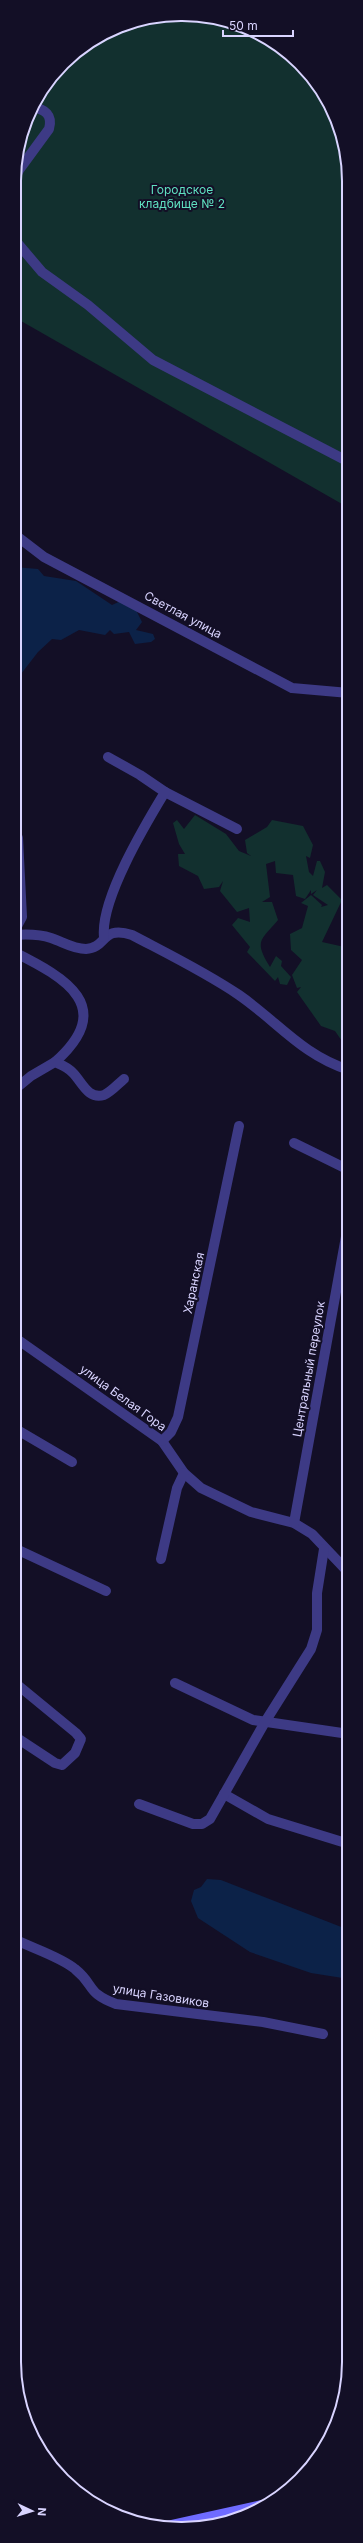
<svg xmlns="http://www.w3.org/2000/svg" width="363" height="2543" font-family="Inter,sans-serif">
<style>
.green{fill:#12302f}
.water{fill:#0c2248}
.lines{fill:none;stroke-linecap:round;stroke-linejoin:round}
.minor{stroke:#3d3a85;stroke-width:10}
.secondary{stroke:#6f6bff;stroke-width:10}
.labels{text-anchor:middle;stroke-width:4;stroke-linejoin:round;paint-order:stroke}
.park-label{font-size:12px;fill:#5fe0c0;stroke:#130f26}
.street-label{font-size:12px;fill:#d9d4ff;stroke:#130f26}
.rim{fill:none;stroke:#d9d4ff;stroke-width:2}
</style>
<rect width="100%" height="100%" fill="#130f26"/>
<g class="green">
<path d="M 193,14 L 255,31 L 300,63 L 332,108 L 349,170 L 349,508 L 14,317 L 14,170 L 31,107 L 71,55 L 128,23 Z"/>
<path d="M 195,815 L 226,834 L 239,851 L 251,856 L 247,853 L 245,840 L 267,827 L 272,820 L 303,826 L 313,845 L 310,858 L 306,856 L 309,872 L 313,876 L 317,861 L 320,861 L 325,872 L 322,888 L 327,885 L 342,900 L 322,942 L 349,948 L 349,1045 L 344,1044 L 335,1031 L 321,1026 L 297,992 L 301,987 L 297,988 L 292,975 L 302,960 L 291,950 L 290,934 L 302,928 L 308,906 L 301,903 L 311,895 L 322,905 L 321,907 L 328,905 L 313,895 L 317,890 L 311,894 L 311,890 L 305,899 L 296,896 L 293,875 L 276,873 L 275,861 L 266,864 L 270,897 L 262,902 L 272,902 L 278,920 C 260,941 254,941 270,967 L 276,956 L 282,961 L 281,966 L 291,977 L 287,985 L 280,984 L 278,977 L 275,981 L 247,952 L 250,947 L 232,925 L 238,918 L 250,922 L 249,908 L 237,912 L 220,891 L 223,881 L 219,887 L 204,889 L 198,876 L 179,866 L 178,854 L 185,854 L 179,844 L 173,823 L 177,820 L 184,829 Z"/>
</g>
<g class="water">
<path d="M 14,567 L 38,569 L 44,576 L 76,581 L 112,605 L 123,600 L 135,608 L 142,622 L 136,630 L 153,634 L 155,639 L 151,642 L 135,644 L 129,632 L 114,634 L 110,630 L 105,635 L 79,630 L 61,640 L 52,639 L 38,652 L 14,683 Z"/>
<path d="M 207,1879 L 221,1880 L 349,1930 L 349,1979 L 311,1973 L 250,1952 L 198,1918 L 191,1901 L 194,1890 L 201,1887 Z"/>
</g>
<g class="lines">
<g class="minor">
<path d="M 14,180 L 19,170 L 49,129 C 53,115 45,109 32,107"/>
<path d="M 14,239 L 42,272 L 88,305 L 153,360 L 349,462"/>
<path d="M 14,534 L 44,557 L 292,688 L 349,693"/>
<path d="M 165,792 L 237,829"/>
<path d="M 14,932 L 22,917 L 18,838"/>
<path d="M 14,935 C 27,934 39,934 51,938 C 63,942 73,949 86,949 C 107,948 101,925 132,935 C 168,954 205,972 239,995 C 278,1022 302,1055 349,1070"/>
<path d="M 104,937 C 100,900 145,825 165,792 L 140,775 L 108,757"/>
<path d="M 14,952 C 66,978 117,1007 55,1062"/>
<path d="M 14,1090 L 31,1076 L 55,1062 C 62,1065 68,1067 73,1073 C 82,1082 88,1100 104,1095 C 111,1092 118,1084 124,1079"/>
<path d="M 294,1143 L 349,1170"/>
<path d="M 14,1337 L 162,1441 L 184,1473 L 201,1488 L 251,1512 L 294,1523 L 312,1534 L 349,1573"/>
<path d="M 14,1428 L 72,1462"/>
<path d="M 162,1441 L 171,1432 L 178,1417 L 239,1126"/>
<path d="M 294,1523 L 349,1220"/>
<path d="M 14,1548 L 106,1591"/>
<path d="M 161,1559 L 177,1488 L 184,1473"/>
<path d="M 175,1683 L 253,1720 L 349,1734"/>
<path d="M 14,1736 L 55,1763 L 62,1765 L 75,1753 L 81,1739 L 76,1733 L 14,1682"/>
<path d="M 224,1794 L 268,1819 L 349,1844"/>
<path d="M 139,1804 L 193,1824 L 202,1824 L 210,1819 L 265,1722 L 311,1649 L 317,1630 L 317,1593 L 324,1549"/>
<path d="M 14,1939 C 32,1948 61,1957 75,1969 C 95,1985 86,1993 116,2004 L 263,2022 L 323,2034"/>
</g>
<path class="secondary" d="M 163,2527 L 262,2505"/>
</g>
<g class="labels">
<g class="park-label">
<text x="182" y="194">Городское<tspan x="182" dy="14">кладбище № 2</tspan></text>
</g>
<g class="street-label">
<text transform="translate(183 615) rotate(28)" y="4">Светлая улица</text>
<text transform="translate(194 1283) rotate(-78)" y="4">Харанская</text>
<text transform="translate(309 1369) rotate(-80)" y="4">Центральный переулок</text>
<text transform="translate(123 1398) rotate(36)" y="4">улица Белая Гора</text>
<text transform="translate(161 1996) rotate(9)" y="4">улица Газовиков</text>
</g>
</g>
<path d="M0 0H363V2543H0ZM181 21H182A160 160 0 0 1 342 181V2362A160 160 0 0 1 182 2522H181A160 160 0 0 1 21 2362V181A160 160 0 0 1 181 21Z" fill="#130f26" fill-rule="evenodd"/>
<path class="rim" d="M181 21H182A160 160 0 0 1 342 181V2362A160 160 0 0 1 182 2522H181A160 160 0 0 1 21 2362V181A160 160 0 0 1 181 21Z"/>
<g transform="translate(32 2511) rotate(94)" stroke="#130f26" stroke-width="3" paint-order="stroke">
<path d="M0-3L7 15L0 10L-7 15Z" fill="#d9d4ff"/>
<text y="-6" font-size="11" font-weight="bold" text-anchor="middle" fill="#d9d4ff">N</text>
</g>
<path d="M223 30v6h70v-6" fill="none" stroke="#d9d4ff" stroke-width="2"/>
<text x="229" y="30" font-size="12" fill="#d9d4ff" stroke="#130f26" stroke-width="3" paint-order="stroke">50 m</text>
</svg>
